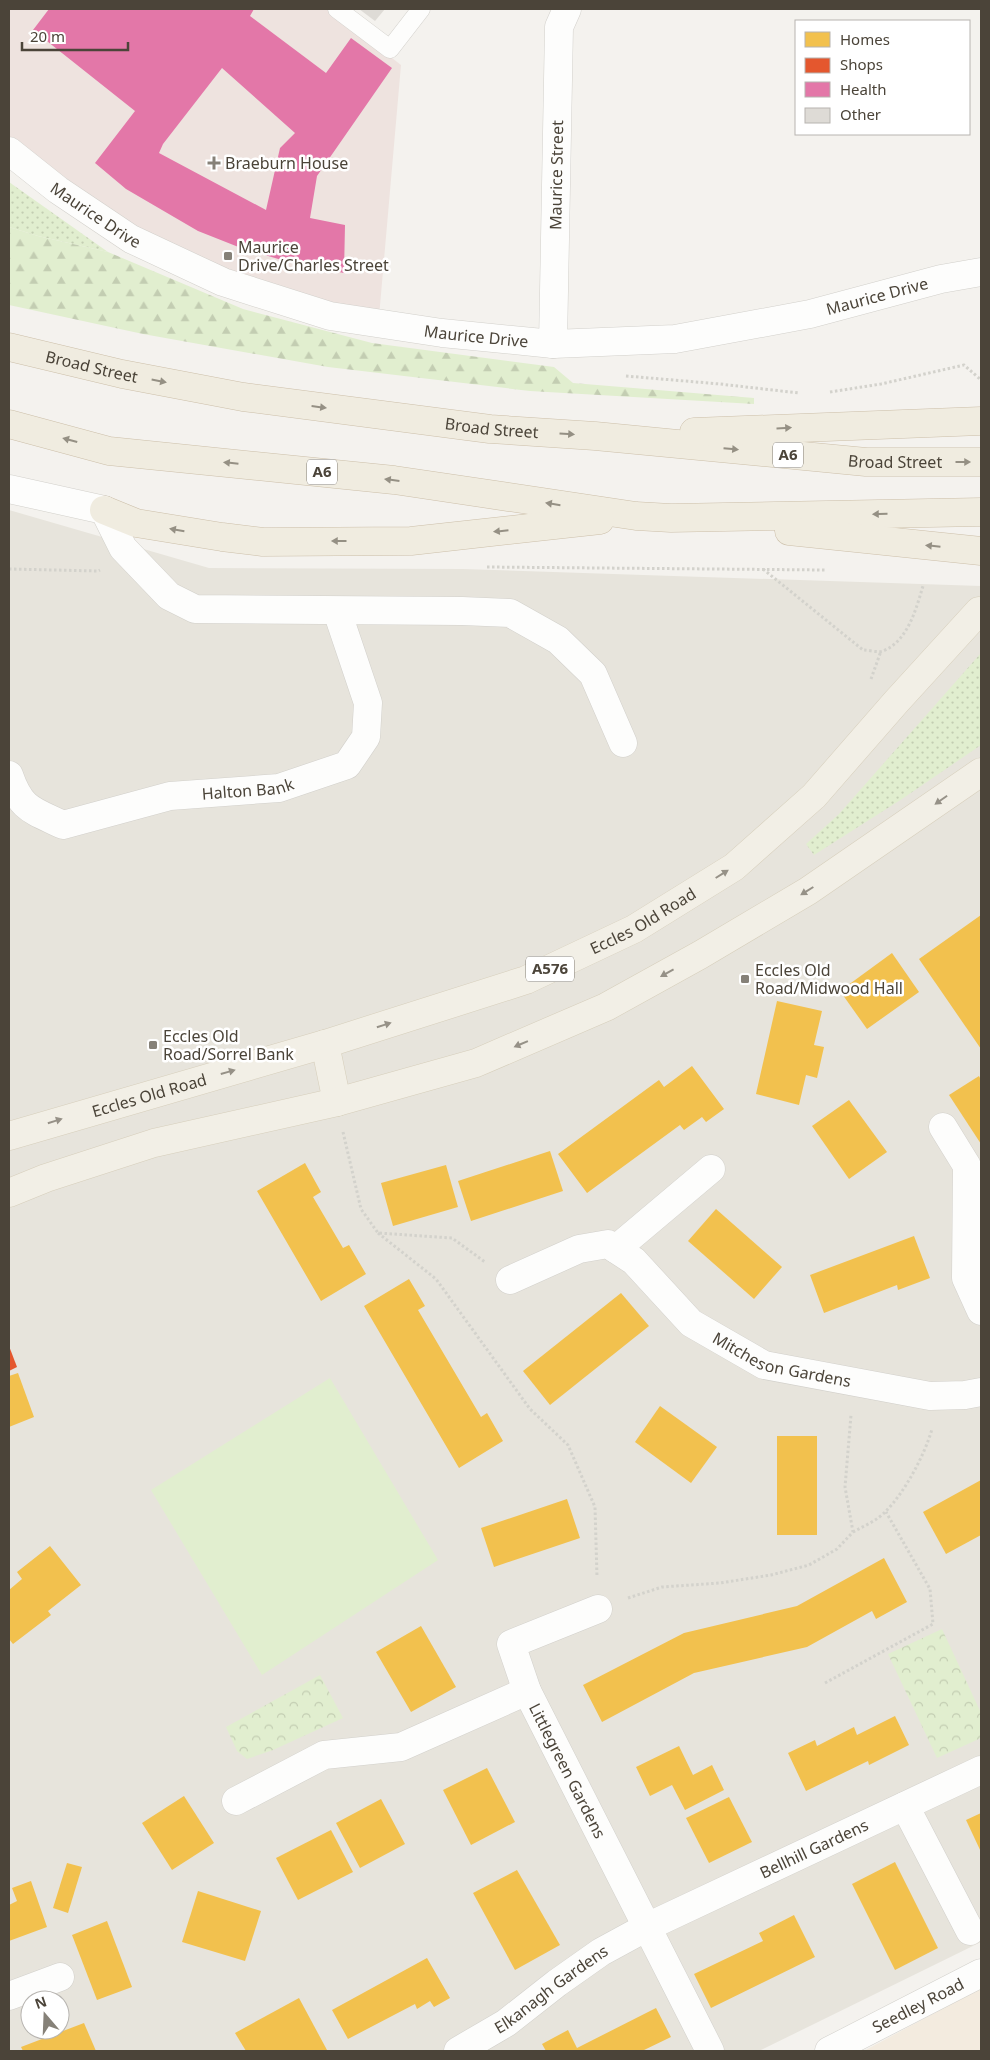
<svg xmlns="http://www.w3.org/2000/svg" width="990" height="2060" font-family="'Noto Sans',sans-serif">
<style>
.residential{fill:#e7e4dc;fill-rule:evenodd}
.commercial{fill:#f3ebdf}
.medical{fill:#eee3df}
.grass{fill:url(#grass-dots)}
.forest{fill:url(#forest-firs)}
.park{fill:url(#park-crowns)}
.pitch{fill:#e1eecf}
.homes{fill:#f2c14e}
.shops{fill:#e4572e}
.health{fill:#e377a8;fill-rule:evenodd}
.building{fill:#dedbd6}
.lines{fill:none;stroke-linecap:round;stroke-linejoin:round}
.service-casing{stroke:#d2d0cb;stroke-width:19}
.minor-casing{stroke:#d2d0cb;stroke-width:29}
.primary-casing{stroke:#d6cebb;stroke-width:29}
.trunk-casing{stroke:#ccbfa9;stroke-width:29}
.path{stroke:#d3d2cc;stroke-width:3;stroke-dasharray:2.5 2.5;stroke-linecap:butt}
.service{stroke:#fdfdfc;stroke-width:18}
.minor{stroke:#fdfdfc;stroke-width:28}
.primary{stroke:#f2efe6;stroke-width:28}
.trunk{stroke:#f0ece0;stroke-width:28}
.oneway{fill:#959084}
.oneway2{fill:#969187}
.poi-dot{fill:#868178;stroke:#fff;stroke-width:2}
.labels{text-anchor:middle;stroke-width:5;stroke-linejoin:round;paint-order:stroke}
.shield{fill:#fff;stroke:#817c74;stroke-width:1}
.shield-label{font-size:15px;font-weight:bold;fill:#4b4439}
.poi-label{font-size:16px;fill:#4b4439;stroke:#fff;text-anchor:start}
.street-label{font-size:16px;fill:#4b4439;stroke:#fff}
</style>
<defs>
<pattern id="grass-dots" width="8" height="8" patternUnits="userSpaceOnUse" patternTransform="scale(1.25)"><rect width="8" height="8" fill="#e1eecf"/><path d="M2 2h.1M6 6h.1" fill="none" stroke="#c3cdb2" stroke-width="1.8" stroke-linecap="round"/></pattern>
<pattern id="forest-firs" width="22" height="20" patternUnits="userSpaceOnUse" patternTransform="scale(1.25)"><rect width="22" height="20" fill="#e1eecf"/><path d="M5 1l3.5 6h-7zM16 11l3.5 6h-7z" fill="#c3cdb2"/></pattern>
<pattern id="park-crowns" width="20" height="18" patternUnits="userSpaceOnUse" patternTransform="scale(1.25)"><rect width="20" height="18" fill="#e1eecf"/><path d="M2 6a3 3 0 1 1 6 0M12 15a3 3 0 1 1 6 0" fill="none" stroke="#c3cdb2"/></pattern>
</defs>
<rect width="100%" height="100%" fill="#f4f2ee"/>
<path class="residential" d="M 9,510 L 209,568 L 463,569 L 981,586 L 981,1942 L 759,2051 L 9,2051 ZM 30,2000 L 60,2000 L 60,2030 L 30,2030 Z"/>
<path class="commercial" d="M 981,1988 L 981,2051 L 864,2051 Z"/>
<path class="medical" d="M 9,9 L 329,9 L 401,65 L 379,317 L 228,276 L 135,232 L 9,143 Z"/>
<g class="grass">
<path d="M 9,182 L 108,252 L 38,236 L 9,227 Z"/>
<path d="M 981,653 L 981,745 L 902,799 L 814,855 L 806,844 L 839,814 Z"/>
</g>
<path class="forest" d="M 9,227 L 38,236 L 108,252 L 243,309 L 372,343 L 554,367 L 573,383 L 754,398 L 754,404 L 530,391 L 328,367 L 143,334 L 9,305 Z"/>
<g class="park">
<path d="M 942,1629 L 981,1713 L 981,1738 L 937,1758 L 888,1654 Z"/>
<path d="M 320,1675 L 343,1718 L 273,1750 L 247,1759 L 237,1751 L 226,1727 Z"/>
</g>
<path class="pitch" d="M 330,1378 L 438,1560 L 262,1675 L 151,1490 Z"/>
<g class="homes">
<path d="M 981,915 L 981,1049 L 919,959 Z"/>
<path d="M 892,953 L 919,992 L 867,1029 L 840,991 Z"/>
<path d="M 777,1001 L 822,1011 L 814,1045 L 824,1047 L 817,1078 L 806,1075 L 799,1105 L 756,1094 Z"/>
<path d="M 692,1066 L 724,1109 L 706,1122 L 702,1117 L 684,1130 L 680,1125 L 587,1193 L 558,1154 L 659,1080 L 664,1087 Z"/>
<path d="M 979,1076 L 981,1080 L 981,1144 L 949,1095 Z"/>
<path d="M 849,1100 L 887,1152 L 849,1179 L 812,1126 Z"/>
<path d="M 550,1151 L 563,1191 L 471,1221 L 458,1181 Z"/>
<path d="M 305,1163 L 321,1192 L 313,1197 L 343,1248 L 349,1245 L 366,1274 L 321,1301 L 257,1191 Z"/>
<path d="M 446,1165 L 458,1207 L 393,1226 L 381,1183 Z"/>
<path d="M 716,1209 L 782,1267 L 754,1299 L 688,1241 Z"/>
<path d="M 914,1236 L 930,1278 L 898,1290 L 897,1285 L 824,1313 L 810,1275 Z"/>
<path d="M 409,1279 L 425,1306 L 418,1310 L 481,1417 L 487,1413 L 503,1441 L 459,1468 L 364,1306 Z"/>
<path d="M 621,1293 L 649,1326 L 550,1405 L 523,1371 Z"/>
<path d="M 18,1373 L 34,1417 L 9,1427 L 9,1376 Z"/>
<path d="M 660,1406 L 717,1447 L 691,1483 L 635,1442 Z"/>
<rect x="777" y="1436" width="40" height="99"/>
<path d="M 981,1480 L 981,1535 L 946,1554 L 923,1512 Z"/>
<path d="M 567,1499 L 580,1538 L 494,1567 L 481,1528 Z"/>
<path d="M 50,1546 L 81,1585 L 48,1611 L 51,1615 L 13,1644 L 9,1639 L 9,1590 L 22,1579 L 17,1572 Z"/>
<path d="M 884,1558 L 907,1602 L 876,1619 L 872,1611 L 807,1647 L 694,1673 L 602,1722 L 583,1685 L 684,1633 L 797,1606 Z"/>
<path d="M 421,1626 L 456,1687 L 411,1712 L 376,1652 Z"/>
<path d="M 895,1716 L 909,1745 L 869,1765 L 868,1761 L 806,1791 L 788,1753 L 815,1740 L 817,1746 L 854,1727 L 857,1735 Z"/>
<path d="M 679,1746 L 693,1775 L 712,1765 L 724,1790 L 685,1810 L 672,1785 L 650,1796 L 636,1767 Z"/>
<path d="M 487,1768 L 515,1822 L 471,1845 L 443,1790 Z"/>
<path d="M 184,1796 L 214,1843 L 172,1870 L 142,1823 Z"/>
<path d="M 729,1797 L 752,1842 L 709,1863 L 686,1818 Z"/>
<path d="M 381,1799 L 405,1844 L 360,1868 L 336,1823 Z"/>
<path d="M 981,1813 L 981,1852 L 966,1820 Z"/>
<path d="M 331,1830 L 353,1872 L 298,1900 L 276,1858 Z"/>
<path d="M 895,1862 L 938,1948 L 895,1970 L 852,1884 Z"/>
<path d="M 67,1863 L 82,1867 L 68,1913 L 53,1908 Z"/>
<path d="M 517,1870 L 560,1945 L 515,1970 L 473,1893 Z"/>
<path d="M 31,1881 L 47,1927 L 9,1941 L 9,1905 L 17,1901 L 12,1888 Z"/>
<path d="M 198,1891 L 261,1911 L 245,1961 L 182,1942 Z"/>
<path d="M 794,1915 L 815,1957 L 711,2008 L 694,1974 L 763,1941 L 759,1933 Z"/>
<path d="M 107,1921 L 132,1987 L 97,2000 L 72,1935 Z"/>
<path d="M 427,1958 L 450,1998 L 434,2007 L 430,2001 L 417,2009 L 415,2004 L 348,2039 L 332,2010 Z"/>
<path d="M 299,1998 L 327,2050 L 246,2051 L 235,2033 Z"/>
<path d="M 656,2008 L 671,2037 L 642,2051 L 546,2051 L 542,2044 L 568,2030 L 577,2048 Z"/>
<path d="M 84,2023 L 96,2051 L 23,2051 L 21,2047 Z"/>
</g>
<path class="shops" d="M 9,1346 L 17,1367 L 9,1371 Z"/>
<path class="health" d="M 49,9 L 254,9 L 250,16 L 326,73 L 351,38 L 392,68 L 317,176 L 310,218 L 345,225 L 344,273 L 292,263 L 241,248 L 198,231 L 126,189 L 95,163 L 135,111 L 33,30 ZM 222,68 L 295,133 L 280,148 L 266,210 L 159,153 L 163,144 Z"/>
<path class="building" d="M 359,9 L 385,9 L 375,21 Z"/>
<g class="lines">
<defs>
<path id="service" d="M 337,9 L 390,49 L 421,9"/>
<g id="minor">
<path id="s1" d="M 9,151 L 58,190 L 131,239 L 223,282 L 330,316 L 442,333 L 553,344 L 675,339 L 810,314 L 941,279 L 981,272"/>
<path id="s2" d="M 553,344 L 559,27 L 567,9"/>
<path d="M 9,489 L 104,510 L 123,548 L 169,596 L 195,609 L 462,611 L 510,613 L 558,640 L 593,674 L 623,743"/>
<path id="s3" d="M 9,775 C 21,810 32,810 63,825 L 170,796 L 279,788 L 347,765 L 366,737 L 368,703 L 337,611"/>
<path d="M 943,1127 L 967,1166 L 966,1278 L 981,1311"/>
<path d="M 616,1249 L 711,1169"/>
<path id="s4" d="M 510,1280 L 579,1249 L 608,1244 L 634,1261 L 691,1323 L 764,1365 L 930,1396 L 965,1395 L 981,1392"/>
<path d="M 527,1691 L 511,1644 L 598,1609"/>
<path id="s5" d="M 236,1801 L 324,1755 L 401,1747 L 527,1691 L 710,2051"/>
<path d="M 905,1806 L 970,1931"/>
<path d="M 9,1996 L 60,1977"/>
<path id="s6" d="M 458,2051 L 506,2023 L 557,1983 L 601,1952 L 647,1927 L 981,1770"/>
<path id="s7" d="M 829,2051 L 981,1973"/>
</g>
<g id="primary">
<path d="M 325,1044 L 337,1102"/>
<path id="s8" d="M 9,1136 L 325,1044 L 526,980 L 634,929 L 734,867 L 814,796 L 896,702 L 979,611"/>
<path d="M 9,1193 L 46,1178 L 154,1143 L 337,1102 L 476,1063 L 606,1007 L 700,955 L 808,891 L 981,772"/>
</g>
<g id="trunk">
<path id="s9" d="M 9,347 L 122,374 L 243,397 L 490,429 L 595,436 L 866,462 L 981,462"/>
<path d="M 9,424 L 109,451 L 394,480 L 636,516 L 671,518 L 981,512"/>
<path d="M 694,432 L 981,421"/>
<path d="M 104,510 L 136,523 L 222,537 L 263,542 L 411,541 L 600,520"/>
<path d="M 789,531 L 981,551"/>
</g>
</defs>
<use href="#service" class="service-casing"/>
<use href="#minor" class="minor-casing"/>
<use href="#primary" class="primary-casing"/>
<use href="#trunk" class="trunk-casing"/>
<g class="path">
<path d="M 626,376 L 720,384 L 799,393"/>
<path d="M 830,392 L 881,384 L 964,365 L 980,379 L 981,378"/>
<path d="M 487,567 L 826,570"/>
<path d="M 9,569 L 98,571 L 100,570"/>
<path d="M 763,569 L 863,650 C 869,650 878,653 883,651 C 908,641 916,609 923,586"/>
<path d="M 871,679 L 881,651"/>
<path d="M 343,1132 L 361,1209 L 378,1233 L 452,1238 L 485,1262"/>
<path d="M 378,1233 L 436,1279 L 530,1409 L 568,1445 L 595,1507 L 597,1577"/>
<path d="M 853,1532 C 864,1526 878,1520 886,1511 C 905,1492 925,1454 932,1429"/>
<path d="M 628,1598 L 662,1587 L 720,1583 L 771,1575 L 809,1565 L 837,1549 L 853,1532 L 845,1487 L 851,1415"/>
<path d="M 825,1683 L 933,1624 L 930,1589 L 886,1512"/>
</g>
<use href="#service" class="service"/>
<use href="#minor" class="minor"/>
<use href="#primary" class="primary"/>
<use href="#trunk" class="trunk"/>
</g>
<defs><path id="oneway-solid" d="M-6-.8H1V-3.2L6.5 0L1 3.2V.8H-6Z" transform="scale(1.25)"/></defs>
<g class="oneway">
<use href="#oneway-solid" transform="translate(159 381) rotate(11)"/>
<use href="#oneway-solid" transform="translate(319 407) rotate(7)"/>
<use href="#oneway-solid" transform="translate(784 428) rotate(-3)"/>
<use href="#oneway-solid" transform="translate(567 434) rotate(4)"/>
<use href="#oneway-solid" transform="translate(70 440) rotate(-165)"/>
<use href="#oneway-solid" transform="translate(731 449) rotate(5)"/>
<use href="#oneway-solid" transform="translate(963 462)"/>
<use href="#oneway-solid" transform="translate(231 463) rotate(-174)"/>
<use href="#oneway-solid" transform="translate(392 480) rotate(-173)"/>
<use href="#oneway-solid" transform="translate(553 504) rotate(-171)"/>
<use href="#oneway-solid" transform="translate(880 514) rotate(179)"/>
<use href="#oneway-solid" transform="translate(177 530) rotate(-170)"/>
<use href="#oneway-solid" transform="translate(501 531) rotate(174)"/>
<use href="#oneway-solid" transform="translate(339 541) rotate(180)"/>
<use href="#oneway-solid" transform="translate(933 546) rotate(-174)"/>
</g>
<g class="oneway2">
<use href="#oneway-solid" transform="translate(941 800) rotate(145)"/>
<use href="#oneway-solid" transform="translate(722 874) rotate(-32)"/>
<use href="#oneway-solid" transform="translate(807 891) rotate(148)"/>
<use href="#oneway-solid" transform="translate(667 973) rotate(151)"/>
<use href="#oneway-solid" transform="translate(384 1025) rotate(-18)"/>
<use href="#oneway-solid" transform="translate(521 1044) rotate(157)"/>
<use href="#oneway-solid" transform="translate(228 1072) rotate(-16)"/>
<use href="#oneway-solid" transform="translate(55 1121) rotate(-17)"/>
</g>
<g class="poi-dot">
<path d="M211.5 155.5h5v5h5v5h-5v5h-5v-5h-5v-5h5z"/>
<rect x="223" y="251" width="10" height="10" rx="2.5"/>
<rect x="740" y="974" width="10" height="10" rx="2.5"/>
<rect x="148" y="1040" width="10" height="10" rx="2.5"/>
</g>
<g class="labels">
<g class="shield">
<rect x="773" y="442.5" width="30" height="25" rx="4"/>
<rect x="307" y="459.5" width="30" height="25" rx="4"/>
<rect x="526" y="956.5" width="48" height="25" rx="4"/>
</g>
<g class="shield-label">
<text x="788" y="460">A6</text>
<text x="322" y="477">A6</text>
<text x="550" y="974">A576</text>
</g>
<g class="poi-label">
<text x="225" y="169">Braeburn House</text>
<text x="238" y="253">Maurice<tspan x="238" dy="18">Drive/Charles Street</tspan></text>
<text x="755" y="976">Eccles Old<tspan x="755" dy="18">Road/Midwood Hall</tspan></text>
<text x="163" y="1042">Eccles Old<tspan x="163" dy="18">Road/Sorrel Bank</tspan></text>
</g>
<g class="street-label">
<text dy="6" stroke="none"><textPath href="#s2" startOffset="169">Maurice Street</textPath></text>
<text dy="6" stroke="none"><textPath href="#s1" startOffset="108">Maurice Drive</textPath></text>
<text dy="6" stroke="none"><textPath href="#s1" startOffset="918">Maurice Drive</textPath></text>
<text dy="6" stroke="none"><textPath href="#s1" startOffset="512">Maurice Drive</textPath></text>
<text dy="6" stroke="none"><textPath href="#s9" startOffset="85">Broad Street</textPath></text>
<text dy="6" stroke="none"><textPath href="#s9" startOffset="490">Broad Street</textPath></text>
<text dy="6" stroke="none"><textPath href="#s9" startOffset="895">Broad Street</textPath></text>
<text dy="6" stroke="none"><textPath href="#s3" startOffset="266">Halton Bank</textPath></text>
<text dy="6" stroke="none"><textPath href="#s8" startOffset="671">Eccles Old Road</textPath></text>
<text dy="6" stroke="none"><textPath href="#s8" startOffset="146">Eccles Old Road</textPath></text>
<text dy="6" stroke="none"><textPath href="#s4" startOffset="320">Mitcheson Gardens</textPath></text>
<text dy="6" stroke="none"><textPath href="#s5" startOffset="404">Littlegreen Gardens</textPath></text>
<text dy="6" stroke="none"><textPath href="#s6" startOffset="411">Bellhill Gardens</textPath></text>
<text dy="6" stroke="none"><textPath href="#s6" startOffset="112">Elkanagh Gardens</textPath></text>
<text dy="6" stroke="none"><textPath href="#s7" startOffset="100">Seedley Road</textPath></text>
</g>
</g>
<rect width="990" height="2060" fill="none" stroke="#4b4439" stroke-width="20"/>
<rect x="795" y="20" width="175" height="115" fill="#ffffff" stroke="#b7b4b0"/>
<rect x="805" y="32" width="25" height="15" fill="#f2c14e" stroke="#b7b4b0"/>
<text x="840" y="45" font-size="15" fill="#4b4439">Homes</text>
<rect x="805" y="58" width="25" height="15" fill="#e4572e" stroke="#b7b4b0"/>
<text x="840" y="70" font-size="15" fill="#4b4439">Shops</text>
<rect x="805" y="82" width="25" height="15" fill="#e377a8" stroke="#b7b4b0"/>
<text x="840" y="95" font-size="15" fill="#4b4439">Health</text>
<rect x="805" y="108" width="25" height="15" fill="#dedbd6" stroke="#b7b4b0"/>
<text x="840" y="120" font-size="15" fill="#4b4439">Other</text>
<g transform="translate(45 2015) rotate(341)"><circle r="24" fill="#ffffff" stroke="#b7b4b0"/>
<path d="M0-4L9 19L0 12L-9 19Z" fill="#868178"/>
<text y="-8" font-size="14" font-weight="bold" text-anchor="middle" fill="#4b4439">N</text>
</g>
<path d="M22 42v8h106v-8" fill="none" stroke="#4b4439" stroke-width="2.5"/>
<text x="30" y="42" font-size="15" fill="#4b4439" stroke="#ffffff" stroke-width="4" paint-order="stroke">20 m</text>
</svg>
